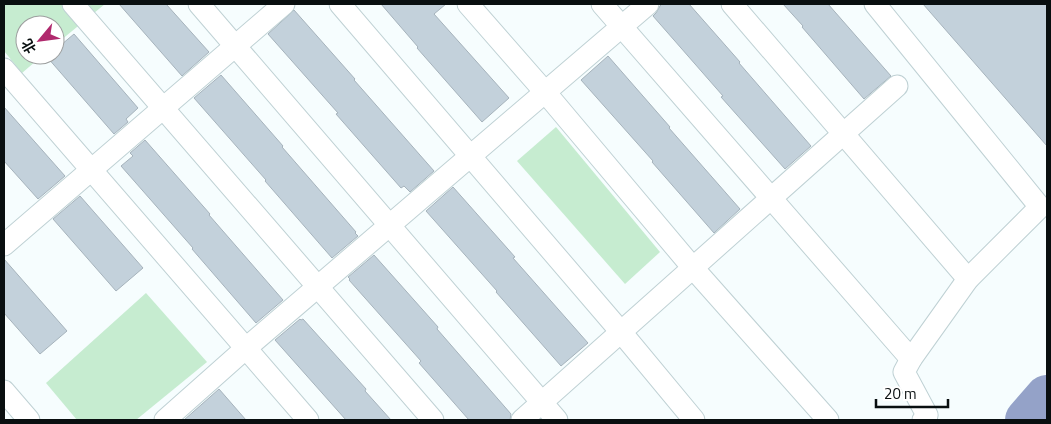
<svg xmlns="http://www.w3.org/2000/svg" width="1051" height="424" font-family="'Titillium Web','Noto Sans SC',sans-serif">
<style>
.green{fill:#c6ecd0}
.lines{fill:none;stroke-linecap:round;stroke-linejoin:round}
.river{stroke:#94a2c8;stroke-width:44}
.building{fill:#c3d1db;stroke:#a6b3bc}
.street-casing{stroke:#bfd1d4;stroke-width:23}
.street{stroke:#fff;stroke-width:21}
</style>
<rect width="100%" height="100%" fill="#f6fdfe"/>
<g class="green">
<path d="M 4,4 L 105,4 L 55,45 L 55,25 L 25,25 L 25,55 L 43,55 L 22,73 L 4,51 Z"/>
<path d="M 556,127 L 660,252 L 625,284 L 517,161 Z"/>
<path d="M 146,293 L 207,362 L 136,420 L 77,420 L 46,383 Z"/>
</g>
<g class="lines">
<path class="river" d="M 1027,420 L 1047,397"/>
</g>
<g class="building">
<path d="M 119,4 L 166,4 L 209,52 L 182,76 Z"/>
<path d="M 381,4 L 446,4 L 434,14 L 509,98 L 482,122 L 417,48 L 418,47 Z"/>
<path d="M 662,4 L 689,4 L 740,62 L 739,63 L 811,146 L 785,169 L 721,97 L 723,96 L 653,16 L 656,13 L 660,6 Z"/>
<path d="M 783,4 L 828,4 L 891,76 L 864,99 L 802,27 L 803,26 Z"/>
<path d="M 923,4 L 1047,4 L 1047,146 Z"/>
<path d="M 294,10 L 355,79 L 354,80 L 434,171 L 410,192 L 404,186 L 401,188 L 336,114 L 338,113 L 268,34 Z"/>
<path d="M 74,34 L 138,108 L 126,119 L 128,122 L 114,134 L 47,57 L 50,55 L 55,55 L 55,50 Z"/>
<path d="M 608,56 L 670,127 L 669,128 L 740,209 L 714,233 L 652,162 L 653,161 L 581,80 Z"/>
<path d="M 221,75 L 283,146 L 282,147 L 356,232 L 355,233 L 358,236 L 332,258 L 265,181 L 266,180 L 194,98 Z"/>
<path d="M 4,107 L 65,176 L 38,199 L 4,161 Z"/>
<path d="M 145,140 L 210,214 L 209,215 L 283,300 L 256,323 L 192,249 L 193,248 L 121,166 L 133,156 L 130,153 Z"/>
<path d="M 453,187 L 515,257 L 513,258 L 588,343 L 561,366 L 496,292 L 497,291 L 426,211 Z"/>
<path d="M 80,196 L 143,268 L 116,291 L 53,219 Z"/>
<path d="M 374,255 L 438,327 L 437,329 L 511,414 L 510,420 L 469,420 L 419,363 L 421,361 L 349,280 L 350,279 L 348,277 Z"/>
<path d="M 4,259 L 67,331 L 40,354 L 4,313 Z"/>
<path d="M 300,319 L 301,320 L 303,319 L 366,389 L 365,391 L 391,420 L 346,420 L 275,340 Z"/>
<path d="M 219,389 L 246,420 L 184,420 Z"/>
</g>
<g class="lines">
<defs>
<g id="street">
<path d="M 73,4 L 433,420"/>
<path d="M 199,4 L 557,420"/>
<path d="M 340,4 L 621,332 L 694,420"/>
<path d="M 468,4 L 545,92 L 693,268 L 828,420"/>
<path d="M 602,4 L 911,359"/>
<path d="M 732,4 L 968,279"/>
<path d="M 875,4 L 1040,207 L 968,279 L 911,359 L 904,372 L 927,415 L 923,420"/>
<path d="M 4,69 L 308,420"/>
<path d="M 4,245 L 284,4"/>
<path d="M 4,391 L 29,420"/>
<path d="M 165,420 L 245,349 L 648,4"/>
<path d="M 522,420 L 897,86"/>
</g>
</defs>
<use href="#street" class="street-casing"/>
<use href="#street" class="street"/>
</g>
<rect width="1051" height="424" fill="none" stroke="#090f10" stroke-width="10"/>
<g transform="translate(40 40) rotate(241)"><circle r="24" fill="#ffffff" stroke="#9d9f9f"/>
<path d="M0-4L9 19L0 12L-9 19Z" fill="#b0296d"/>
<text y="-8" font-size="14" font-weight="bold" text-anchor="middle" fill="#090f10">北</text>
</g>
<path d="M876 399v8h72v-8" fill="none" stroke="#090f10" stroke-width="2.5"/>
<text x="884" y="399" font-size="15" fill="#090f10" stroke="#ffffff" stroke-width="4" paint-order="stroke">20 m</text>
</svg>
